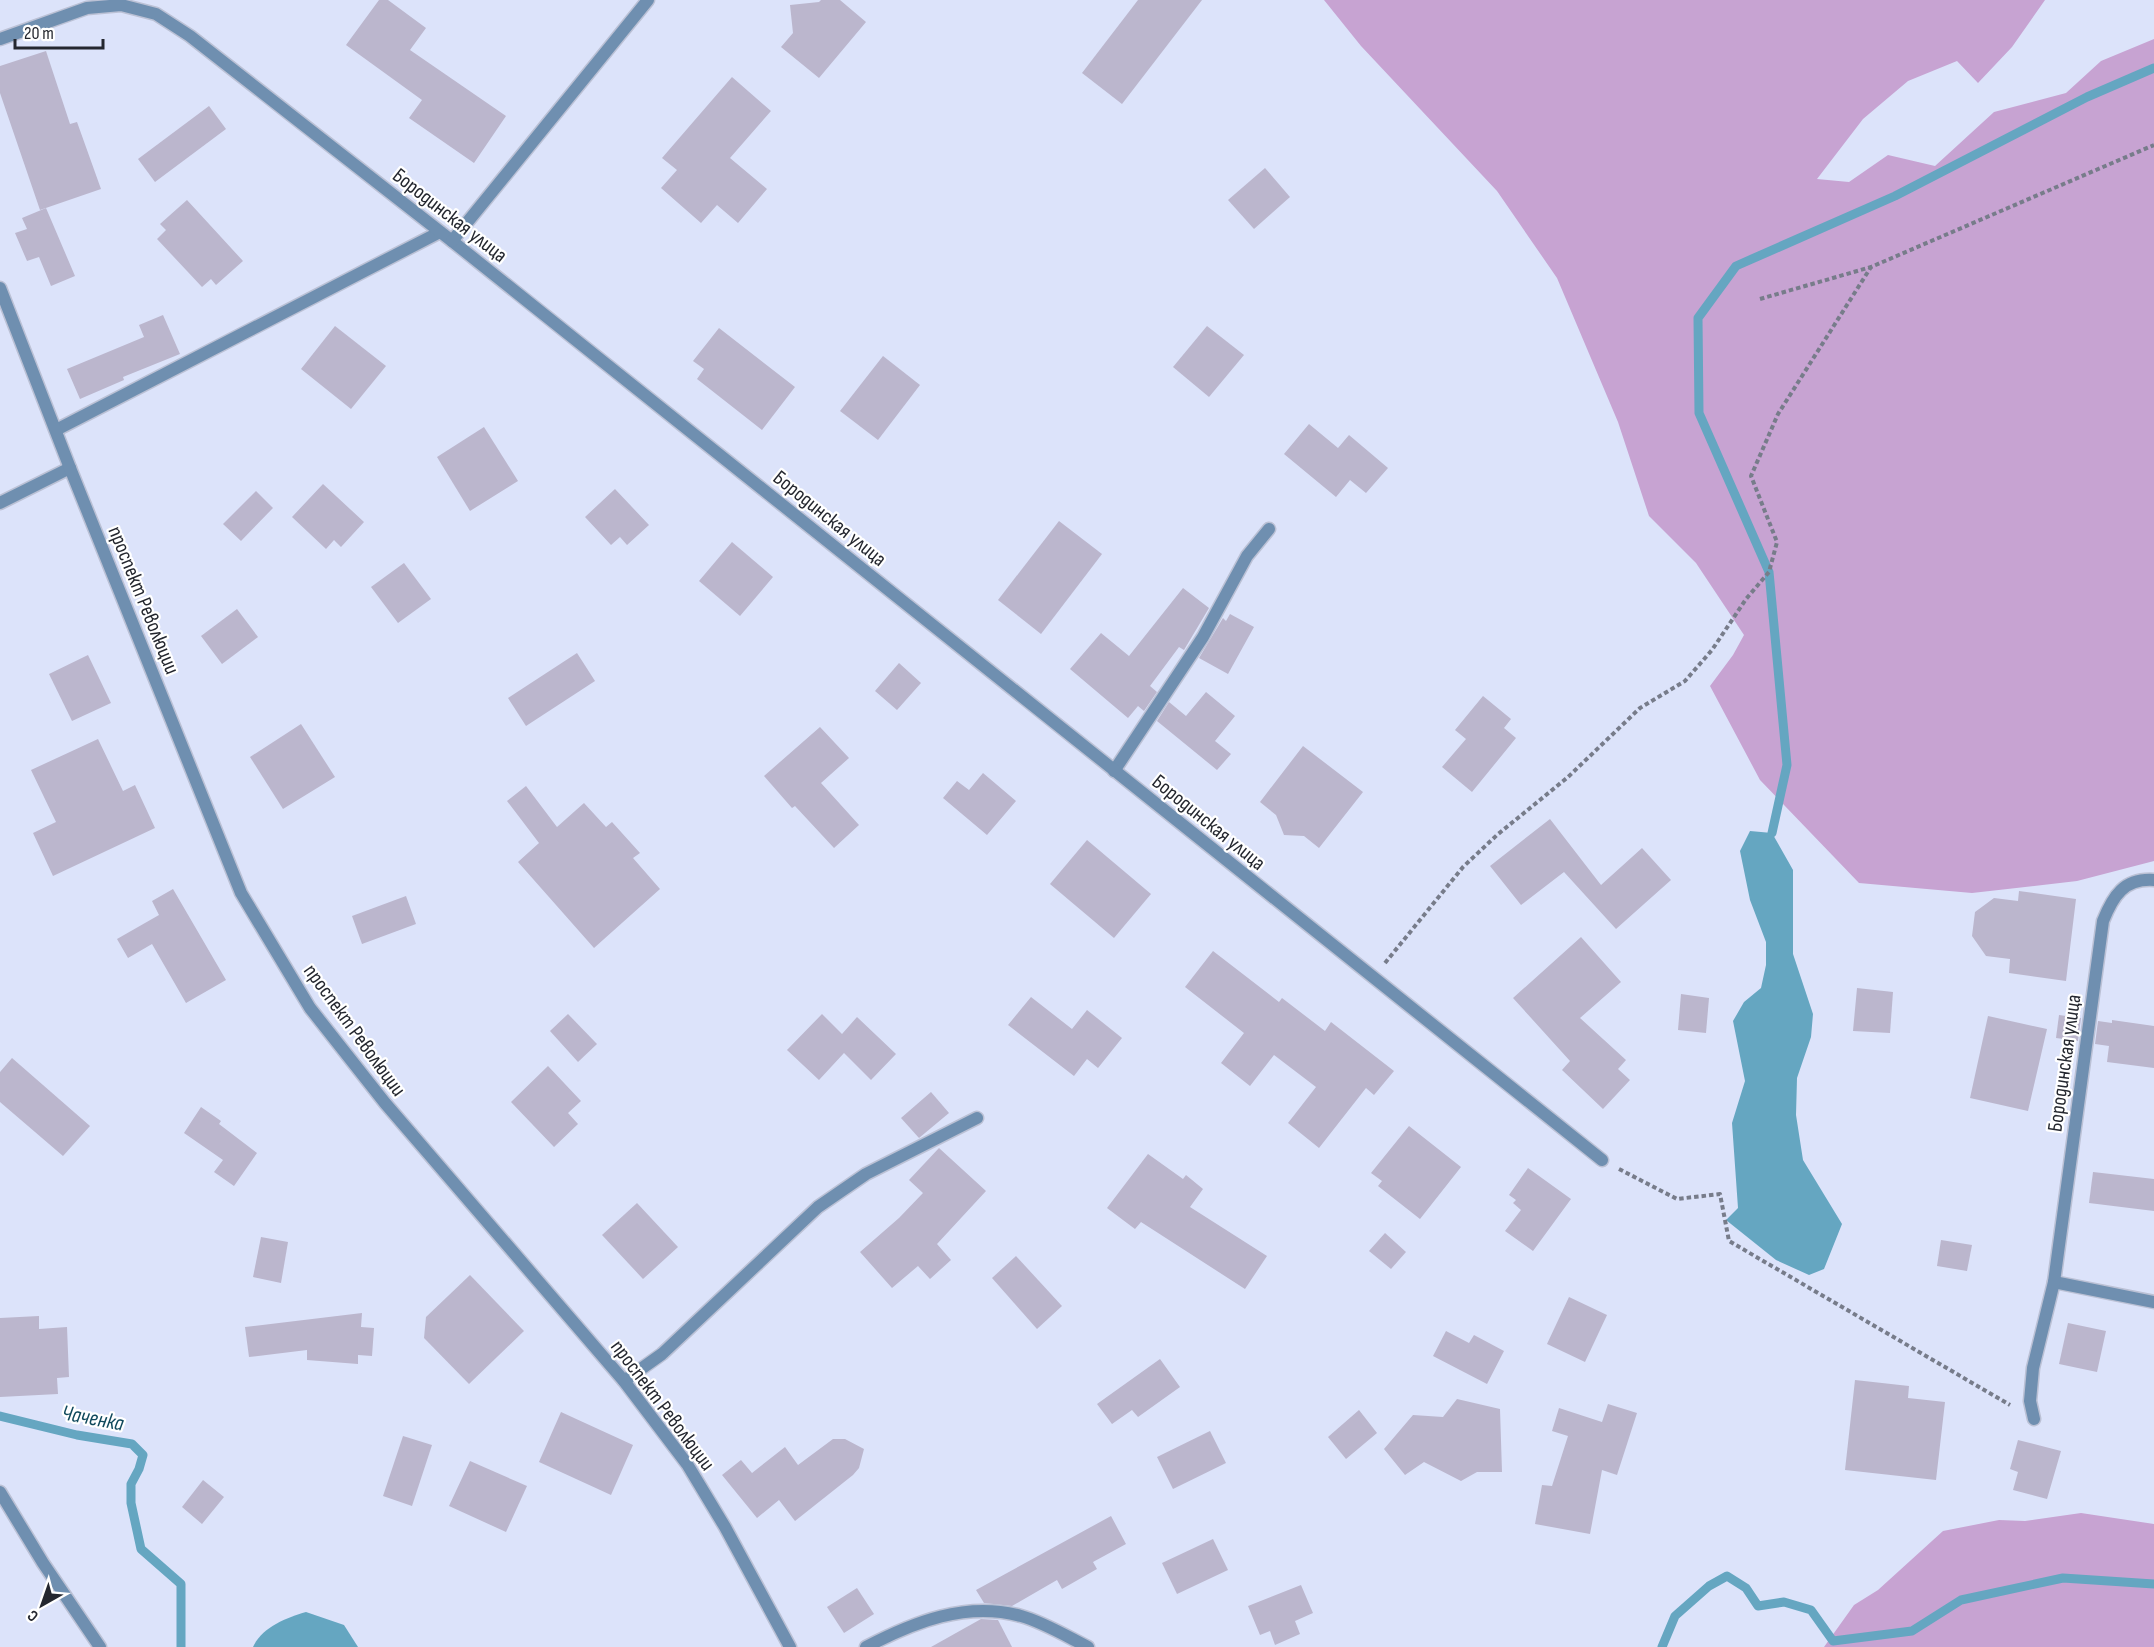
<svg xmlns="http://www.w3.org/2000/svg" width="2154" height="1647" font-family="'Sofia Sans Condensed',sans-serif">
<style>
.green{fill:#c7a3d2}
.water{fill:#65a6c1}
.lines{fill:none;stroke-linecap:round;stroke-linejoin:round}
.stream{stroke:#65a6c1;stroke-width:9}
.building{fill:#bbb6cd}
.service-casing{stroke:#bbc1d5;stroke-width:15}
.minor-casing{stroke:#bbc1d5;stroke-width:15}
.tertiary-casing{stroke:#bbc1d5;stroke-width:15}
.path{stroke:#777c8a;stroke-width:4;stroke-dasharray:4.5 3;stroke-linecap:butt}
.service{stroke:#6f8fb0;stroke-width:12}
.minor{stroke:#6f8fb0;stroke-width:12}
.tertiary{stroke:#6f8fb0;stroke-width:12}
.labels{text-anchor:middle;stroke-width:4.5;stroke-linejoin:round;paint-order:stroke}
.street-label{font-size:21px;fill:#24272f;stroke:#fff}
.water-label{font-size:22px;font-style:italic;fill:#10495c;stroke:#fff}
</style>
<rect width="100%" height="100%" fill="#dce3fa"/>
<g class="green">
<path d="M 1324,0 L 2045,0 L 2012,47 L 1978,83 L 1957,61 L 1908,81 L 1863,119 L 1817,179 L 1849,182 L 1888,155 L 1935,166 L 1994,112 L 2066,93 L 2101,61 L 2154,39 L 2154,861 L 2077,881 L 1972,893 L 1859,883 L 1760,780 L 1710,686 L 1733,655 L 1744,635 L 1696,563 L 1649,516 L 1618,422 L 1557,278 L 1497,191 L 1361,46 Z"/>
<path d="M 2081,1513 L 2154,1524 L 2154,1647 L 1824,1647 L 1854,1605 L 1878,1590 L 1943,1531 L 1999,1520 L 2025,1521 Z"/>
</g>
<g class="water">
<path d="M 1750,831 L 1772,833 L 1793,870 L 1793,954 L 1813,1014 L 1811,1037 L 1797,1078 L 1796,1115 L 1803,1160 L 1842,1224 L 1824,1269 L 1809,1275 L 1776,1260 L 1726,1220 L 1738,1208 L 1732,1123 L 1745,1081 L 1733,1021 L 1744,1002 L 1761,988 L 1766,965 L 1766,942 L 1750,900 L 1740,851 Z"/>
<path d="M 306,1612 L 344,1625 L 358,1647 L 253,1647 C 262,1627 286,1618 306,1612 Z"/>
</g>
<g class="lines">
<g class="stream">
<path d="M 1772,833 L 1787,765 L 1769,572 L 1699,413 L 1698,318 L 1736,266 L 1895,196 L 2087,97 L 2154,68"/>
<path d="M 0,1416 L 77,1435 L 132,1444 L 143,1455 L 139,1469 L 131,1484 L 131,1503 L 141,1549 L 181,1584 L 181,1647"/>
<path d="M 1662,1647 L 1675,1616 L 1709,1586 L 1727,1576 L 1746,1588 L 1758,1606 L 1784,1602 L 1811,1610 L 1833,1641 L 1912,1631 L 1961,1600 L 2063,1578 L 2154,1584"/>
</g>
</g>
<g class="building">
<path d="M 379,0 L 388,0 L 426,28 L 410,50 L 506,116 L 474,163 L 409,118 L 422,100 L 346,45 Z"/>
<path d="M 821,0 L 840,0 L 866,22 L 819,78 L 781,47 L 793,33 L 790,5 L 819,2 Z"/>
<path d="M 1138,0 L 1202,0 L 1122,104 L 1082,73 Z"/>
<path d="M 46,51 L 70,124 L 77,122 L 101,189 L 40,210 L 0,93 L 0,66 Z"/>
<path d="M 732,77 L 771,111 L 730,158 L 767,189 L 738,223 L 717,205 L 701,223 L 661,188 L 677,170 L 662,158 Z"/>
<path d="M 209,106 L 226,129 L 155,182 L 138,159 Z"/>
<path d="M 1265,168 L 1290,197 L 1254,229 L 1228,200 Z"/>
<path d="M 187,200 L 243,261 L 216,285 L 211,279 L 202,287 L 157,239 L 166,230 L 160,224 Z"/>
<path d="M 46,208 L 75,276 L 51,286 L 39,257 L 27,261 L 15,233 L 27,229 L 22,218 Z"/>
<path d="M 163,315 L 180,354 L 123,377 L 124,380 L 80,399 L 67,369 L 144,337 L 139,325 Z"/>
<path d="M 335,326 L 386,366 L 351,409 L 301,369 Z"/>
<path d="M 1207,326 L 1244,355 L 1209,397 L 1173,367 Z"/>
<path d="M 719,328 L 795,387 L 762,430 L 697,379 L 704,369 L 693,361 Z"/>
<path d="M 883,356 L 920,385 L 878,440 L 840,411 Z"/>
<path d="M 1309,424 L 1338,448 L 1349,435 L 1388,468 L 1366,493 L 1350,480 L 1336,497 L 1284,454 Z"/>
<path d="M 484,427 L 518,481 L 470,511 L 437,457 Z"/>
<path d="M 323,484 L 364,522 L 341,547 L 334,540 L 326,549 L 292,517 Z"/>
<path d="M 615,489 L 649,525 L 627,545 L 620,537 L 611,545 L 585,517 Z"/>
<path d="M 256,491 L 273,508 L 241,541 L 223,524 Z"/>
<path d="M 1059,521 L 1102,554 L 1041,634 L 998,600 Z"/>
<path d="M 732,542 L 773,577 L 740,616 L 699,581 Z"/>
<path d="M 404,563 L 431,599 L 398,623 L 371,587 Z"/>
<path d="M 1183,588 L 1209,608 L 1184,650 L 1179,647 L 1150,686 L 1157,692 L 1144,711 L 1138,706 L 1128,718 L 1070,669 L 1101,633 L 1129,656 Z"/>
<path d="M 237,609 L 258,637 L 222,664 L 201,636 Z"/>
<path d="M 1230,614 L 1254,627 L 1228,674 L 1199,658 L 1223,618 L 1226,621 Z"/>
<path d="M 577,653 L 595,681 L 526,726 L 508,698 Z"/>
<path d="M 88,655 L 111,703 L 72,721 L 49,674 Z"/>
<path d="M 899,663 L 921,683 L 897,710 L 875,691 Z"/>
<path d="M 1206,692 L 1235,716 L 1215,741 L 1231,754 L 1217,770 L 1157,721 L 1169,702 L 1186,716 Z"/>
<path d="M 1483,696 L 1511,719 L 1504,728 L 1516,738 L 1472,792 L 1442,767 L 1466,739 L 1455,730 Z"/>
<path d="M 301,724 L 335,777 L 283,809 L 250,757 Z"/>
<path d="M 820,727 L 849,758 L 821,783 L 859,825 L 834,848 L 795,806 L 792,808 L 764,776 Z"/>
<path d="M 98,739 L 123,791 L 135,785 L 155,828 L 53,876 L 33,833 L 56,822 L 31,770 Z"/>
<path d="M 1303,746 L 1363,792 L 1319,848 L 1304,836 L 1284,835 L 1276,815 L 1260,802 Z"/>
<path d="M 983,773 L 1016,801 L 987,835 L 943,798 L 957,781 L 969,790 Z"/>
<path d="M 526,786 L 557,827 L 584,803 L 606,827 L 612,822 L 640,853 L 633,858 L 660,889 L 594,948 L 518,862 L 539,843 L 507,801 Z"/>
<path d="M 1550,819 L 1601,885 L 1642,848 L 1671,880 L 1616,929 L 1564,872 L 1521,905 L 1490,866 Z"/>
<path d="M 1087,840 L 1151,894 L 1114,938 L 1050,884 Z"/>
<path d="M 173,889 L 226,980 L 186,1003 L 152,944 L 128,958 L 117,939 L 159,915 L 152,901 Z"/>
<path d="M 2019,891 L 2076,899 L 2066,981 L 2009,973 L 2010,959 L 1986,956 L 1972,936 L 1975,912 L 1994,898 L 2018,901 Z"/>
<path d="M 406,896 L 416,924 L 362,944 L 352,916 Z"/>
<path d="M 1581,937 L 1621,982 L 1580,1018 L 1626,1060 L 1618,1069 L 1630,1080 L 1603,1109 L 1562,1070 L 1570,1061 L 1513,998 Z"/>
<path d="M 1213,951 L 1279,1002 L 1282,998 L 1325,1031 L 1331,1022 L 1394,1071 L 1374,1095 L 1366,1088 L 1319,1148 L 1288,1123 L 1316,1087 L 1274,1055 L 1250,1086 L 1221,1063 L 1244,1033 L 1185,987 Z"/>
<path d="M 1857,988 L 1893,992 L 1890,1033 L 1853,1031 Z"/>
<path d="M 1681,994 L 1709,998 L 1706,1033 L 1678,1030 Z"/>
<path d="M 1031,997 L 1072,1029 L 1087,1010 L 1122,1038 L 1098,1068 L 1087,1059 L 1074,1076 L 1008,1025 Z"/>
<path d="M 568,1014 L 597,1044 L 578,1062 L 550,1031 Z"/>
<path d="M 822,1014 L 842,1034 L 857,1017 L 896,1054 L 871,1080 L 844,1053 L 819,1080 L 787,1050 Z"/>
<path d="M 2059,1015 L 2081,1018 L 2078,1041 L 2056,1038 Z"/>
<path d="M 1988,1016 L 2047,1029 L 2028,1111 L 1970,1098 Z"/>
<path d="M 2112,1020 L 2154,1026 L 2154,1068 L 2107,1062 L 2109,1046 L 2095,1044 L 2098,1021 L 2112,1023 Z"/>
<path d="M 12,1058 L 90,1126 L 63,1156 L 0,1102 L 0,1072 Z"/>
<path d="M 548,1066 L 581,1101 L 568,1113 L 578,1124 L 554,1147 L 511,1102 Z"/>
<path d="M 931,1092 L 949,1113 L 919,1138 L 901,1118 Z"/>
<path d="M 201,1107 L 221,1121 L 219,1124 L 257,1153 L 234,1186 L 214,1172 L 223,1160 L 184,1133 Z"/>
<path d="M 1409,1126 L 1461,1167 L 1420,1219 L 1378,1186 L 1382,1181 L 1371,1173 Z"/>
<path d="M 939,1148 L 986,1191 L 937,1244 L 951,1260 L 930,1279 L 918,1266 L 892,1288 L 860,1252 L 899,1218 L 923,1193 L 909,1180 Z"/>
<path d="M 1148,1154 L 1183,1179 L 1186,1175 L 1203,1189 L 1190,1207 L 1267,1256 L 1245,1289 L 1141,1222 L 1135,1229 L 1107,1208 Z"/>
<path d="M 1528,1168 L 1571,1199 L 1533,1251 L 1505,1231 L 1521,1210 L 1513,1203 L 1516,1200 L 1509,1195 Z"/>
<path d="M 2093,1172 L 2154,1179 L 2154,1211 L 2089,1203 Z"/>
<path d="M 637,1203 L 678,1247 L 643,1279 L 602,1235 Z"/>
<path d="M 1385,1233 L 1406,1252 L 1391,1269 L 1369,1251 Z"/>
<path d="M 261,1237 L 288,1242 L 281,1283 L 253,1277 Z"/>
<path d="M 1941,1240 L 1972,1245 L 1967,1271 L 1937,1266 Z"/>
<path d="M 1016,1256 L 1062,1306 L 1037,1329 L 992,1278 Z"/>
<path d="M 470,1275 L 524,1331 L 469,1384 L 424,1338 L 426,1317 Z"/>
<path d="M 1569,1297 L 1607,1315 L 1585,1362 L 1547,1344 Z"/>
<path d="M 362,1313 L 361,1327 L 374,1328 L 372,1356 L 358,1355 L 358,1364 L 307,1360 L 307,1350 L 249,1357 L 245,1327 Z"/>
<path d="M 39,1316 L 39,1329 L 67,1327 L 69,1377 L 57,1378 L 58,1394 L 0,1397 L 0,1318 Z"/>
<path d="M 2068,1323 L 2106,1331 L 2097,1372 L 2059,1364 Z"/>
<path d="M 1446,1331 L 1469,1343 L 1474,1335 L 1504,1351 L 1487,1384 L 1433,1356 Z"/>
<path d="M 1160,1359 L 1180,1387 L 1138,1417 L 1132,1410 L 1112,1424 L 1097,1404 Z"/>
<path d="M 1855,1380 L 1909,1386 L 1908,1398 L 1945,1402 L 1936,1480 L 1845,1470 Z"/>
<path d="M 1457,1399 L 1500,1409 L 1502,1472 L 1477,1472 L 1461,1481 L 1424,1462 L 1405,1475 L 1384,1449 L 1413,1415 L 1443,1417 Z"/>
<path d="M 1608,1404 L 1637,1413 L 1617,1475 L 1602,1470 L 1590,1534 L 1535,1524 L 1542,1485 L 1552,1486 L 1568,1436 L 1552,1431 L 1559,1408 L 1602,1422 Z"/>
<path d="M 1359,1410 L 1377,1433 L 1346,1459 L 1328,1437 Z"/>
<path d="M 561,1412 L 633,1445 L 611,1495 L 539,1462 Z"/>
<path d="M 1210,1431 L 1226,1463 L 1173,1489 L 1157,1457 Z"/>
<path d="M 403,1436 L 432,1445 L 412,1506 L 383,1496 Z"/>
<path d="M 833,1439 L 845,1439 L 864,1449 L 859,1468 L 853,1475 L 795,1521 L 779,1500 L 757,1518 L 722,1475 L 741,1460 L 752,1473 L 785,1447 L 798,1465 Z"/>
<path d="M 2018,1440 L 2061,1451 L 2047,1499 L 2013,1490 L 2018,1472 L 2010,1469 Z"/>
<path d="M 470,1461 L 527,1486 L 506,1532 L 449,1506 Z"/>
<path d="M 203,1480 L 224,1497 L 202,1524 L 182,1507 Z"/>
<path d="M 1111,1516 L 1126,1544 L 1093,1562 L 1097,1569 L 1062,1589 L 1057,1580 L 1012,1606 L 984,1603 L 976,1590 Z"/>
<path d="M 1213,1539 L 1228,1570 L 1177,1594 L 1162,1563 Z"/>
<path d="M 1301,1585 L 1313,1613 L 1295,1621 L 1300,1634 L 1275,1645 L 1270,1631 L 1260,1635 L 1248,1606 Z"/>
<path d="M 857,1588 L 874,1614 L 844,1633 L 827,1607 Z"/>
<path d="M 981,1619 L 998,1620 L 1012,1647 L 931,1647 Z"/>
</g>
<g class="lines">
<defs>
<g id="service">
<path d="M 56,430 L 440,232"/>
<path d="M 1114,771 L 1203,637 L 1247,556 L 1269,529"/>
<path d="M 624,1381 L 662,1354 L 818,1207 L 866,1174 L 977,1118"/>
<path d="M 0,1492 L 43,1563 L 100,1647"/>
<path d="M 866,1647 C 914,1622 966,1601 1021,1616 C 1043,1622 1068,1637 1088,1647"/>
</g>
<g id="minor">
<path d="M 0,39 L 87,8 L 121,5 L 156,14 L 190,36 L 452,241 L 1602,1160"/>
<path d="M 452,241 L 648,0"/>
<path d="M 0,503 L 70,468"/>
<path d="M 2054,1282 L 2154,1302"/>
<path d="M 2034,1419 L 2030,1401 L 2033,1368 L 2054,1282 L 2103,921 C 2113,896 2124,878 2154,880"/>
</g>
<path id="tertiary" d="M 0,288 L 70,468 L 241,893 L 310,1008 L 385,1103 L 624,1381 L 687,1464 L 725,1527 L 790,1647"/>
</defs>
<use href="#service" class="service-casing"/>
<use href="#minor" class="minor-casing"/>
<use href="#tertiary" class="tertiary-casing"/>
<g class="path">
<path d="M 1760,299 L 1871,267 L 2154,145"/>
<path d="M 1385,963 L 1463,867 L 1497,835 L 1568,777 L 1640,708 L 1685,681 L 1712,650 L 1746,599 L 1769,572 L 1777,542 L 1751,476 L 1778,414 L 1871,267"/>
<path d="M 1619,1169 L 1677,1199 L 1720,1194 L 1729,1241 L 2010,1405"/>
</g>
<use href="#service" class="service"/>
<use href="#minor" class="minor"/>
<use href="#tertiary" class="tertiary"/>
</g>
<g class="labels">
<g class="street-label">
<text transform="translate(450 215) rotate(38)" y="7">Бородинская улица</text>
<text transform="translate(830 518) rotate(39)" y="7">Бородинская улица</text>
<text transform="translate(144 600) rotate(68)" y="7">проспект Революции</text>
<text transform="translate(1209 822) rotate(39)" y="7">Бородинская улица</text>
<text transform="translate(355 1030) rotate(54)" y="7">проспект Революции</text>
<text transform="translate(2064 1063) rotate(-82)" y="7">Бородинская улица</text>
<text transform="translate(663 1405) rotate(53)" y="7">проспект Революции</text>
</g>
<g class="water-label">
<text transform="translate(93 1417) rotate(11)" y="8">Чаченка</text>
</g>
</g>
<g transform="translate(42 1605) rotate(220)" stroke="#ffffff" stroke-width="4.5" paint-order="stroke">
<path d="M0-4.5L10 22L0 15L-10 22Z" fill="#24272f"/>
<text y="-9" font-size="16" font-weight="bold" text-anchor="middle" fill="#24272f">С</text>
</g>
<path d="M15 39v9h88v-9" fill="none" stroke="#24272f" stroke-width="3"/>
<text x="24" y="39" font-size="18" fill="#24272f" stroke="#ffffff" stroke-width="4.5" paint-order="stroke">20 m</text>
</svg>
